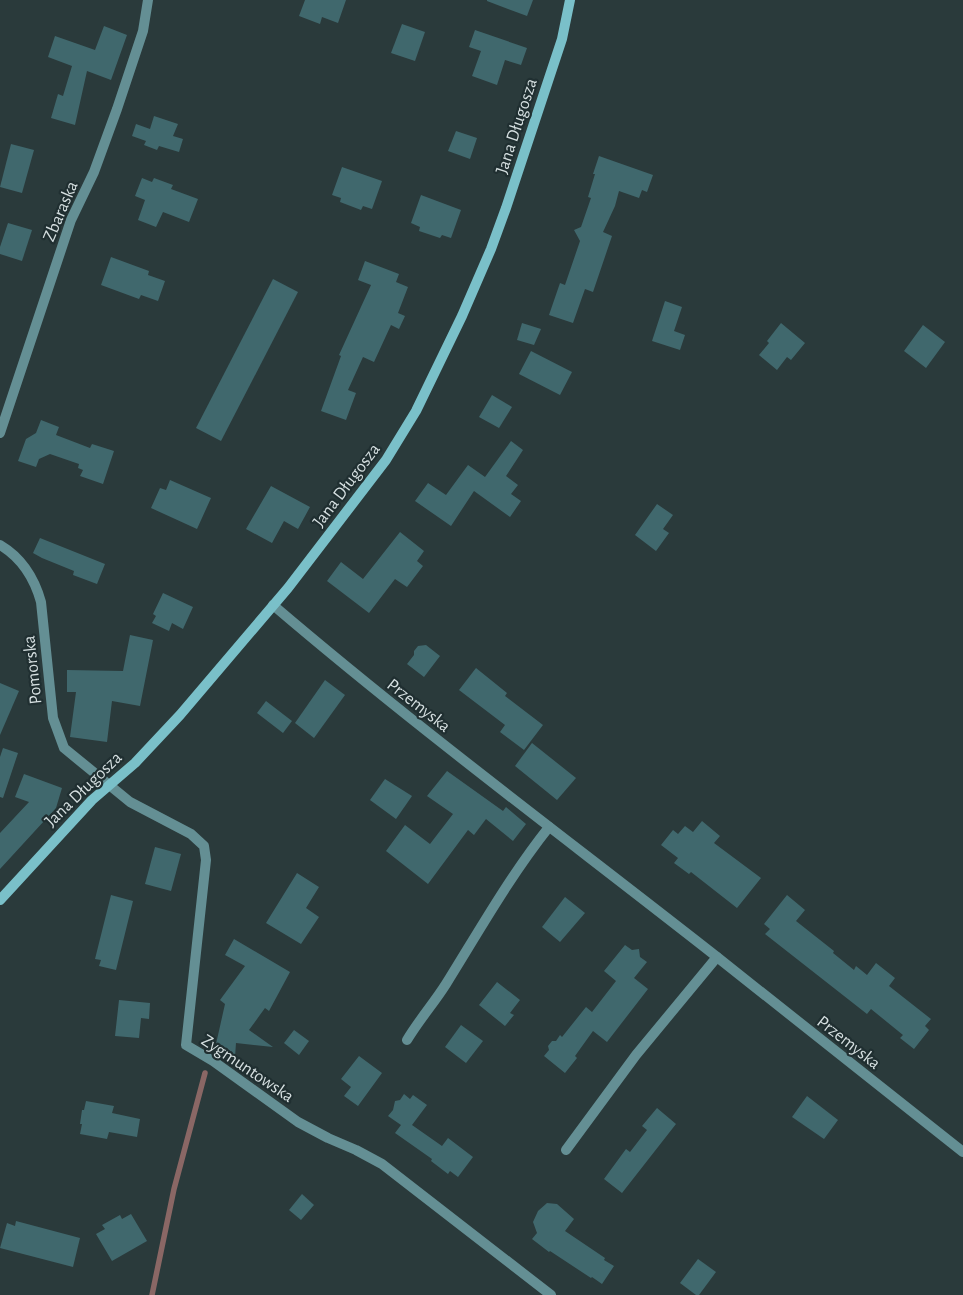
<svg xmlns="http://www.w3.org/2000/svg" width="963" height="1295" font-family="'Alegreya Sans',sans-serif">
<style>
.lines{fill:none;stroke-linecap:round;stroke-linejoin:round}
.stream{stroke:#8a6765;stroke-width:5.5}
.building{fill:#40686d}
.street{stroke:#648f94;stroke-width:10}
.secondary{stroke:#7ac0c9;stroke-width:10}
.labels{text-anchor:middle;stroke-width:4.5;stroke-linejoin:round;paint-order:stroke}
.street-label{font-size:18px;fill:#d5dfe0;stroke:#202f31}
</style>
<rect width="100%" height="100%" fill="#2a3a3b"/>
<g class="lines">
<path class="stream" d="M 152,1295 L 174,1189 L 205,1073"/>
</g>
<g class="building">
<path d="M 305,0 L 346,0 L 338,23 L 322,17 L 320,24 L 299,16 Z"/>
<path d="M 487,0 L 533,0 L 527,16 L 487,1 Z"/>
<path d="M 402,24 L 425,32 L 415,61 L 391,53 Z"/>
<path d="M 104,26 L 127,35 L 111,80 L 87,71 L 75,125 L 51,118 L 58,94 L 63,96 L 72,66 L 48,57 L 55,36 L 95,50 Z"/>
<path d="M 475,30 L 527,48 L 521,65 L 505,60 L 497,85 L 472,76 L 481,51 L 469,47 Z"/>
<path d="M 154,116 L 178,124 L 173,136 L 183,139 L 179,152 L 159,146 L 157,150 L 144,145 L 146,141 L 132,136 L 136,124 L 150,129 Z"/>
<path d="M 456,131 L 477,138 L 470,159 L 448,151 Z"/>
<path d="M 11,144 L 34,150 L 22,193 L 0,187 Z"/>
<path d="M 599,156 L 653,175 L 647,192 L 642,190 L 639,198 L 619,191 L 615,206 L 603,232 L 612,236 L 593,292 L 585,289 L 573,323 L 549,315 L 560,283 L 565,285 L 580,241 L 574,230 L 581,227 L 591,198 L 588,197 L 595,174 L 593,174 Z"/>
<path d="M 342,167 L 382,181 L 372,209 L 363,206 L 361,210 L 340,202 L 341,198 L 332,195 Z"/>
<path d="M 142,178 L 152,182 L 154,178 L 173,185 L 171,189 L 198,199 L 189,222 L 163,212 L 156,227 L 138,220 L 145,200 L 135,196 Z"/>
<path d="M 421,195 L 461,210 L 451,238 L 442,235 L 440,238 L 419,231 L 420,227 L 411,223 Z"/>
<path d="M 8,223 L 32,230 L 22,261 L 0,254 L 0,247 Z"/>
<path d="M 111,257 L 149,271 L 148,275 L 165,281 L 158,301 L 141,295 L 139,299 L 101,285 Z"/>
<path d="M 365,261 L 399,274 L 396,282 L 408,287 L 398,313 L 405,316 L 399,329 L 391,325 L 374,362 L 363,357 L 348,390 L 356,393 L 346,420 L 321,411 L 341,356 L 339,355 L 371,285 L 358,280 Z"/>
<path d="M 273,279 L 298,292 L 221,441 L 196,428 Z"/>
<path d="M 665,301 L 682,307 L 674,331 L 685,335 L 680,350 L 652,341 Z"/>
<path d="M 522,323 L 541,329 L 534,345 L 517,340 Z"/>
<path d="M 781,323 L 805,343 L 791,360 L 787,357 L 777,370 L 759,355 L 769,343 L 767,341 Z"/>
<path d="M 923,325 L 945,342 L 926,368 L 904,351 Z"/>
<path d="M 531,351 L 572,372 L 560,395 L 519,374 Z"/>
<path d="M 492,395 L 512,407 L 499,428 L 479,417 Z"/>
<path d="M 41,420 L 59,427 L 56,435 L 90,448 L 92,444 L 114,451 L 103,484 L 80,476 L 83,470 L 78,468 L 79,464 L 50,454 L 39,459 L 36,467 L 18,461 L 26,439 L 36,433 Z"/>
<path d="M 511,441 L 523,450 L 506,476 L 518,485 L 511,494 L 521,501 L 510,517 L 474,491 L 451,526 L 415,501 L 428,483 L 446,495 L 468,465 L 485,477 Z"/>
<path d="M 170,480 L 211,498 L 197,529 L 151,508 L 160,488 L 166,490 Z"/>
<path d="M 271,486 L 310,507 L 298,529 L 284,521 L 272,543 L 246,529 Z"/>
<path d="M 657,504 L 673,515 L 663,529 L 669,533 L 656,551 L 635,535 Z"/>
<path d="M 400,532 L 424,551 L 417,561 L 423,566 L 407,587 L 395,579 L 369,613 L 327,581 L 341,562 L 363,579 Z"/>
<path d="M 40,538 L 105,564 L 97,584 L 73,575 L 74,571 L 42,558 L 33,553 Z"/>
<path d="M 163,593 L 193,607 L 183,629 L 172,623 L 169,631 L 152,623 L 156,616 L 153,614 Z"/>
<path d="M 130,635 L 153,640 L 140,706 L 112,701 L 107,742 L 70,737 L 76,692 L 67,692 L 67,670 L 123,671 Z"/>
<path d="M 426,645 L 440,656 L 424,677 L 407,664 L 414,655 L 414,651 L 418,646 Z"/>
<path d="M 476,668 L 507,693 L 505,696 L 543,725 L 524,750 L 500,732 L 505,725 L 459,690 Z"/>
<path d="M 325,680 L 345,695 L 314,738 L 295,723 Z"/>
<path d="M 0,683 L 19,691 L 0,735 Z"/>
<path d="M 266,701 L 292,721 L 283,733 L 257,713 Z"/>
<path d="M 532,743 L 576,778 L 557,800 L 515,766 Z"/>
<path d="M 3,748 L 18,753 L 3,798 L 0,797 L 0,757 Z"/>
<path d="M 447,771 L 503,811 L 506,807 L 526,824 L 513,841 L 486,819 L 474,835 L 468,830 L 428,884 L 386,851 L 405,825 L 430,844 L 453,814 L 427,796 Z"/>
<path d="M 24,774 L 62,788 L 56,808 L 0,869 L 0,833 L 29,802 L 15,797 Z"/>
<path d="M 385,779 L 412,796 L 396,819 L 370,800 Z"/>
<path d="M 702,821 L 720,836 L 714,843 L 761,878 L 737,908 L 691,872 L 689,874 L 674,863 L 678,858 L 661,845 L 673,830 L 678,834 L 685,826 L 693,832 Z"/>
<path d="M 155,847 L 181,854 L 171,891 L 145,884 Z"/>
<path d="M 297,873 L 319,887 L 306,908 L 319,917 L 301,944 L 266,923 Z"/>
<path d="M 111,895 L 133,901 L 116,970 L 99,966 L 101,960 L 95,959 Z"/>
<path d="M 787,895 L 805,910 L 796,921 L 834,951 L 833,953 L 854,970 L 856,966 L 867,975 L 876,963 L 895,978 L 889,986 L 931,1019 L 925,1026 L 929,1030 L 914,1049 L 900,1038 L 903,1035 L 871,1009 L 867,1014 L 765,934 L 770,929 L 764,924 Z"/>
<path d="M 565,897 L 585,913 L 560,942 L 542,927 Z"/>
<path d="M 234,939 L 290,972 L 269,1011 L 265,1008 L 249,1030 L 273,1047 L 236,1043 L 235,1057 L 214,1053 L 225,1004 L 220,1000 L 245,966 L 225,955 Z"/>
<path d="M 625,945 L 632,950 L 639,949 L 640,957 L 647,962 L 634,978 L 648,989 L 607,1042 L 593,1031 L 575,1056 L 577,1058 L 565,1073 L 544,1056 L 549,1050 L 548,1046 L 552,1041 L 556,1041 L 560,1035 L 562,1037 L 586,1007 L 592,1012 L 616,981 L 604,971 Z"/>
<path d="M 497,982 L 520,1000 L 510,1013 L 514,1015 L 505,1026 L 479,1005 Z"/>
<path d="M 119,1000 L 150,1003 L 149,1019 L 141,1018 L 139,1038 L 115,1036 Z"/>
<path d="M 461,1025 L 483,1041 L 466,1063 L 445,1047 Z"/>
<path d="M 294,1030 L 309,1041 L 299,1055 L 284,1043 Z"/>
<path d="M 359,1056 L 382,1073 L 358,1106 L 344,1096 L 351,1087 L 341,1079 Z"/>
<path d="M 404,1094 L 410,1099 L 413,1095 L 427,1105 L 412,1125 L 442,1146 L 448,1138 L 473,1157 L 458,1177 L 450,1171 L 448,1174 L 431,1161 L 432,1159 L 395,1133 L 401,1125 L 388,1116 L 393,1110 L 395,1101 L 400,1100 Z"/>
<path d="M 807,1096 L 838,1120 L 824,1139 L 792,1117 Z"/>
<path d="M 86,1101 L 114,1106 L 112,1113 L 140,1119 L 137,1137 L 109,1132 L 107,1139 L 80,1134 L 82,1124 L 80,1124 L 82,1110 L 84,1110 Z"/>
<path d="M 657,1108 L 676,1124 L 622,1193 L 604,1179 L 626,1149 L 630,1152 L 647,1130 L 642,1126 Z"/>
<path d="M 302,1194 L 314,1205 L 301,1220 L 289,1210 Z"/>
<path d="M 547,1203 L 557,1204 L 574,1219 L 565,1231 L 605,1258 L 604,1260 L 614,1266 L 602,1284 L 592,1277 L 591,1278 L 550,1251 L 549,1252 L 532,1239 L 537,1233 L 533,1222 L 538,1211 Z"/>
<path d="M 131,1214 L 147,1241 L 112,1261 L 96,1234 L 105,1229 L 102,1225 L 120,1215 L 122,1219 Z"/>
<path d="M 16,1221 L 80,1238 L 73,1267 L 0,1248 L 7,1223 L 15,1226 Z"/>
<path d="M 698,1259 L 716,1272 L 699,1295 L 696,1295 L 680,1283 Z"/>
</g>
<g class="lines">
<g class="street">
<path d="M 0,433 L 71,220 L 94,172 L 117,109 L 143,31 L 148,0"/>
<path d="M 0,545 C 22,558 34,577 41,602 L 53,718 L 64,748 L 130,802 L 191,834 L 204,846 L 206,860 L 186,1045 L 213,1061 L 298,1122 L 328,1138 L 356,1150 L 382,1164 L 551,1295"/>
<path d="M 273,605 C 417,728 568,840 717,957 C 799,1022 881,1087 963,1152"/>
<path d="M 407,1040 C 419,1020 434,1003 446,984 C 479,931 510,876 549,827"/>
<path d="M 566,1150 L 636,1055 L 717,957"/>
</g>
<path class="secondary" d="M 0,900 L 92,800 L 135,763 L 180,715 L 288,588 L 386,460 L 416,411 L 462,316 L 491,249 L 506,208 L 562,39 L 570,0"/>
</g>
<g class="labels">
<g class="street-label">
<text transform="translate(516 126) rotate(-72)" y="6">Jana Długosza</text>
<text transform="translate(60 211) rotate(-67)" y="6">Zbaraska</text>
<text transform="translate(346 485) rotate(-53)" y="6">Jana Długosza</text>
<text transform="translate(32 670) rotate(-96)" y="6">Pomorska</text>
<text transform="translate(419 705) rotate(38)" y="6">Przemyska</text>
<text transform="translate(83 789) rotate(-44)" y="6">Jana Długosza</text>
<text transform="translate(849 1042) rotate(38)" y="6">Przemyska</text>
<text transform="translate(248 1068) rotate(34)" y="6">Zygmuntowska</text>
</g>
</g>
</svg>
